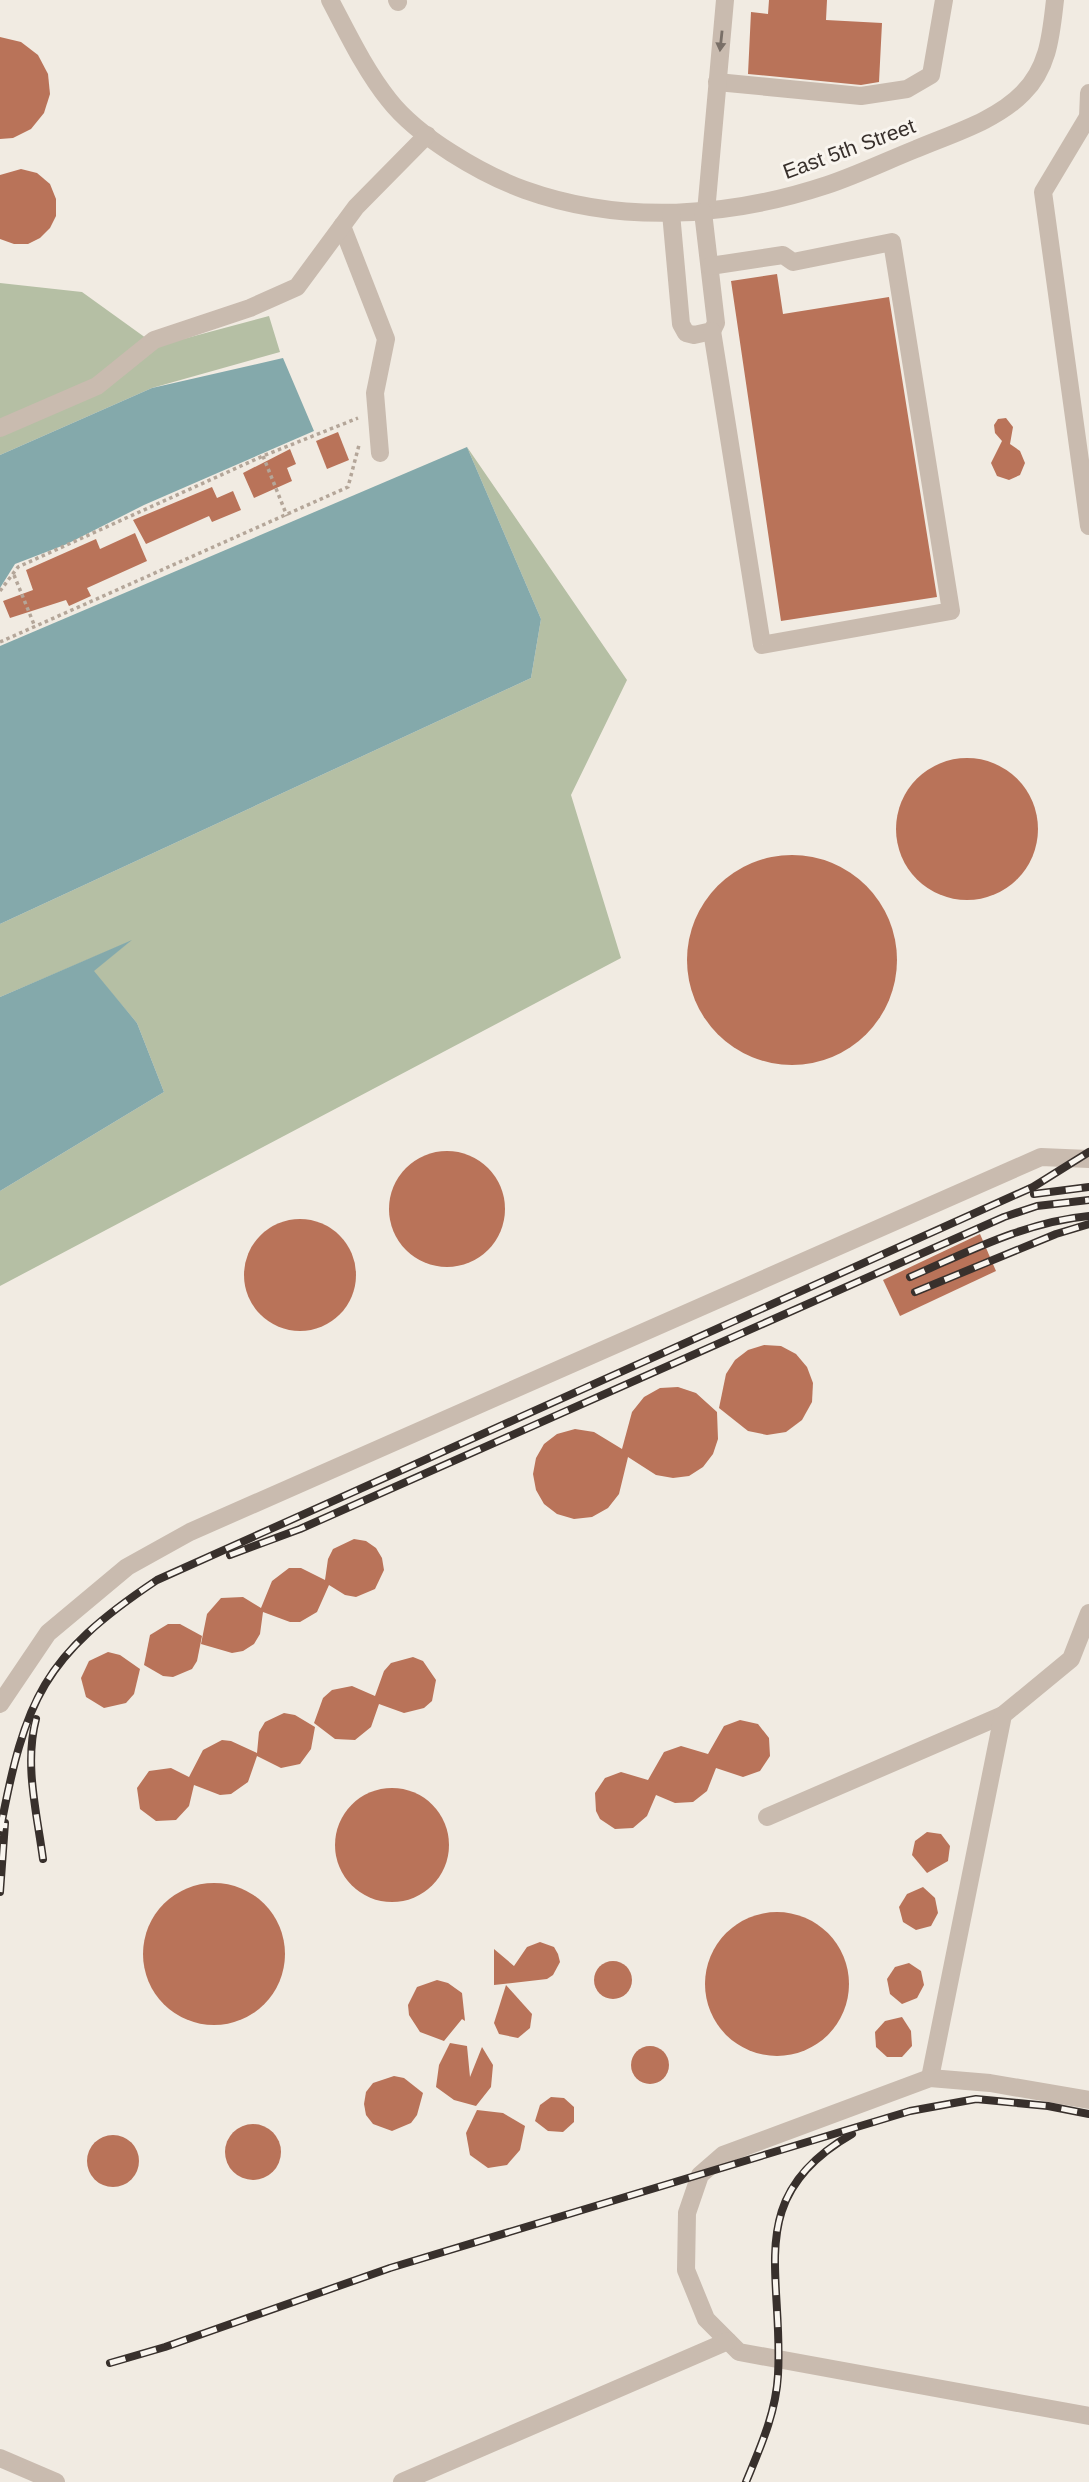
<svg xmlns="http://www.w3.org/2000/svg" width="1089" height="2482" font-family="Helvetica,sans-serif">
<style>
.green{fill:#b5bfa4}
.water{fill:#84a9ab}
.building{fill:#b97359}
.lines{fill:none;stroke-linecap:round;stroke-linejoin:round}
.path{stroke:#b4a699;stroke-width:3.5;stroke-dasharray:3.5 3.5;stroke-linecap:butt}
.minor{stroke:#c9bbaf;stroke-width:18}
.rail-casing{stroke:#38302c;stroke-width:8}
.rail{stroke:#f9f5ef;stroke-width:5;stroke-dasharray:16;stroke-linecap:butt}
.oneway{fill:#796f67}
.labels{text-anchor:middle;stroke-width:6;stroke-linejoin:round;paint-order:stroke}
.street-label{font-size:21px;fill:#38302c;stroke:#f9f5ef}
</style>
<rect width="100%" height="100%" fill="#f1ebe2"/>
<g class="green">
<path d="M 0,283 L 82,292 L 157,346 L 269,316 L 280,352 L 152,388 L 0,455 Z"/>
<path d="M 467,447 L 627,680 L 571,795 L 621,958 L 0,1286 L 0,1191 L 164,1092 L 137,1023 L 93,971 L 129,942 L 0,997 L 0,924 L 531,678 L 541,619 Z"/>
</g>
<g class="water">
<path d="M 283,358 L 314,431 L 144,505 L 67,544 L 15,564 L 0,588 L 0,455 L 152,388 Z"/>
<path d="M 467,447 L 541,619 L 531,678 L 0,924 L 0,646 Z"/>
<path d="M 132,940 L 94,971 L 137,1023 L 164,1092 L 0,1191 L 0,997 Z"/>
</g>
<g class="building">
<path d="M 769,0 L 827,0 L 826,20 L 882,23 L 879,82 L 861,85 L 748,74 L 751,12 L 768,14 Z"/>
<path d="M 0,37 L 21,42 L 38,55 L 48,74 L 50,94 L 44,113 L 31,129 L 13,138 L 0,139 Z"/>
<path d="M 21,169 L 37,173 L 50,184 L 56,199 L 56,216 L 50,228 L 40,238 L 28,244 L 14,244 L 0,239 L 0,175 Z"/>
<path d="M 777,274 L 783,314 L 889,297 L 937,597 L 781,621 L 731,281 Z"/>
<path d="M 1006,418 L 1013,427 L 1010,444 L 1020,451 L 1025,463 L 1020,475 L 1009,480 L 997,476 L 991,463 L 1002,441 L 995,433 L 994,425 L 998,419 Z"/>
<path d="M 338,432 L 349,460 L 327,469 L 316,441 Z"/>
<path d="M 290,449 L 296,464 L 287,468 L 292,481 L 254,498 L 243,473 Z"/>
<path d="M 212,487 L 217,498 L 233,491 L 241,510 L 212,522 L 209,516 L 146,544 L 133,520 Z"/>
<path d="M 135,533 L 147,561 L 87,588 L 91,596 L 69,606 L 66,600 L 10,618 L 3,601 L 33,590 L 26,570 L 96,539 L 100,549 Z"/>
<circle cx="967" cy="829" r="71"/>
<circle cx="792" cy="960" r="105"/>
<circle cx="447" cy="1209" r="58"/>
<circle cx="300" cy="1275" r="56"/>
<path d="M 980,1234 L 996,1271 L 900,1316 L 883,1280 Z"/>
<path d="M 764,1345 L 781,1346 L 796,1354 L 807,1367 L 813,1383 L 812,1402 L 802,1420 L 786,1432 L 767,1435 L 748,1431 L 719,1408 L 726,1374 L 735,1360 L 748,1350 Z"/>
<path d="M 678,1387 L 696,1393 L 717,1412 L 718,1439 L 713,1454 L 703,1467 L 689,1476 L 673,1478 L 656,1475 L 628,1457 L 619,1494 L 608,1508 L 592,1517 L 574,1519 L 557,1514 L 544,1504 L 536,1490 L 533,1474 L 536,1458 L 544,1444 L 557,1434 L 575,1429 L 594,1432 L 622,1449 L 632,1412 L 644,1397 L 660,1388 Z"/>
<path d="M 354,1539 L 366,1541 L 376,1548 L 382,1558 L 384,1570 L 375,1589 L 356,1597 L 345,1595 L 329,1585 L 317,1612 L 300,1622 L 290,1622 L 263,1612 L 260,1634 L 254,1644 L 243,1651 L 232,1653 L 201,1644 L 207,1614 L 221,1598 L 243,1597 L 261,1608 L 272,1581 L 289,1568 L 301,1568 L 325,1580 L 328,1559 L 333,1549 Z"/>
<path d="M 168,1624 L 180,1624 L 202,1636 L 197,1661 L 192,1669 L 173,1677 L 163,1676 L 144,1665 L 150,1635 Z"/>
<path d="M 108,1652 L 120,1655 L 140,1669 L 134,1694 L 126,1703 L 104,1708 L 86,1697 L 81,1678 L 89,1661 Z"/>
<path d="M 413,1657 L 423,1661 L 436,1680 L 432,1701 L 424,1708 L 404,1713 L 379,1704 L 371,1727 L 355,1740 L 335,1739 L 314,1723 L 323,1698 L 332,1690 L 352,1686 L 375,1696 L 384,1671 L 391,1663 Z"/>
<path d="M 284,1713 L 295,1715 L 315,1727 L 311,1749 L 300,1764 L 281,1768 L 257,1756 L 248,1782 L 231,1794 L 220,1795 L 194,1785 L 189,1806 L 176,1820 L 156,1821 L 140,1809 L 137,1788 L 149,1771 L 171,1768 L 189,1777 L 203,1750 L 222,1740 L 231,1741 L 257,1753 L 259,1732 L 265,1722 Z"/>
<path d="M 740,1720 L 758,1724 L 769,1738 L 770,1756 L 760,1771 L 743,1777 L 716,1768 L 707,1791 L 693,1802 L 675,1803 L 656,1795 L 647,1816 L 633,1828 L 615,1829 L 600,1819 L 596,1811 L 595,1793 L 605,1778 L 621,1772 L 648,1780 L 664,1752 L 681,1746 L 708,1754 L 724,1726 Z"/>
<circle cx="392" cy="1845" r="57"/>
<path d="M 927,1832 L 941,1834 L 950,1846 L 948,1861 L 927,1873 L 912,1855 L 915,1841 Z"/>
<circle cx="214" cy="1954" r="71"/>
<path d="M 923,1887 L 935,1898 L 938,1913 L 931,1926 L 916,1930 L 903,1922 L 899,1907 L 907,1894 Z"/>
<circle cx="777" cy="1984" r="72"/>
<path d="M 540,1942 L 554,1947 L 558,1954 L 560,1962 L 553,1975 L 547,1979 L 494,1985 L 494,1949 L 514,1966 L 527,1947 Z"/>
<circle cx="613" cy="1980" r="19"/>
<path d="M 909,1963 L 921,1971 L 924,1985 L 917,1998 L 902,2004 L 890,1994 L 887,1979 L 895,1967 Z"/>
<path d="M 437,1980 L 448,1983 L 462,1993 L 465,2021 L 462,2019 L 444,2041 L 420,2032 L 409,2015 L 408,2005 L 417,1987 Z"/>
<path d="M 506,1985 L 532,2014 L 530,2028 L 518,2038 L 499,2034 L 494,2023 Z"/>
<path d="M 902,2017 L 911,2031 L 912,2046 L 902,2057 L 887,2057 L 876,2047 L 875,2032 L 885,2021 Z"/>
<path d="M 450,2043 L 467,2046 L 470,2077 L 482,2047 L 493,2065 L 491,2087 L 476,2106 L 454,2100 L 436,2087 L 439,2065 Z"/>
<circle cx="650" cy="2065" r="19"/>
<path d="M 394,2076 L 404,2078 L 423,2093 L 417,2115 L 411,2123 L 392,2131 L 373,2124 L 366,2115 L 364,2104 L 366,2092 L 373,2083 Z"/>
<path d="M 551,2097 L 564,2098 L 574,2107 L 574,2122 L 563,2132 L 548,2131 L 535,2121 L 540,2105 Z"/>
<path d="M 477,2110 L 503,2113 L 525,2126 L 520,2150 L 507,2165 L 488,2168 L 470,2155 L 466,2133 Z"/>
<circle cx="253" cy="2152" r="28"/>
<circle cx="113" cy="2161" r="26"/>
</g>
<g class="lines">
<g class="path">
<path d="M 263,456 L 287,516"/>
<path d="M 14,575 L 35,627"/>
<path d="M 0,591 L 18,567 L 263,456 L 358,418"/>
<path d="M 0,642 L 348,487 L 359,445"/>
</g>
<g class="minor">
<path d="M 330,0 C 348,34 365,70 389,100 C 418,137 481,174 525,190 C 623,225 730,217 827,185 C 857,175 886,161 916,149 C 951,134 996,121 1023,93 C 1049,67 1051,34 1055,0"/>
<path d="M 397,0 L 398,2"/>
<path d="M 717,82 L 861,96 L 907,89 L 931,75 L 944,0"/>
<path d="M 1089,93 L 1088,117 L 1043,192 L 1089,526"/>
<path d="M 706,212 L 725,0"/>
<path d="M 671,213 L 681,324 L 686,333 L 694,335 L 712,331 L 716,323 L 703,212"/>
<path d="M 342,226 L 386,339 L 375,393 L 380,453"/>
<path d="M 710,266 L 783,255 L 793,262 L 892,242 L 951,611 L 762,645 L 712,331"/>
<path d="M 0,428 L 97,386 L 154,340 L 250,308 L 297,287 L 356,207 L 427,135"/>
<path d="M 0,1704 L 48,1633 L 127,1567 L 190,1532 L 1041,1157 L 1089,1159"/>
<path d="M 767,1817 L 1003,1715"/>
<path d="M 930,2078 L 1003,1715 L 1071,1659 L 1089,1613"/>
<path d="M 1089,2100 L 990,2083 L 930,2078 L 723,2155 L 700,2175 L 687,2213 L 686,2270 L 706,2319 L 739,2352 L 1089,2416"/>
<path d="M 0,2458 L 56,2482"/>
<path d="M 402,2482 L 728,2341"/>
</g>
<defs>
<g id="rail">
<path d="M 1034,1194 L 1089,1187"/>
<path d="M 910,1277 C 968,1252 1025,1222 1089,1216"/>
<path d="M 915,1292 L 1056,1234 L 1089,1224"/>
<path d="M 230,1555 L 300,1529 L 1004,1217 L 1037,1206 L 1089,1200"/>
<path d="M 36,1719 C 24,1765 37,1813 43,1859"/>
<path d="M 0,1831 C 25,1699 43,1656 157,1580 L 1033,1187 L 1089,1152"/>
<path d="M 0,1892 L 5,1823"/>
<path d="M 110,2363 L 165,2347 L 390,2268 L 910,2111 L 976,2099 L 1048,2106 L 1089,2114"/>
<path d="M 746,2482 C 760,2448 776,2413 778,2375 C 784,2273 742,2197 852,2134"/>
</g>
</defs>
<use href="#rail" class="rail-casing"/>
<use href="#rail" class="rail"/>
</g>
<defs><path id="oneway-solid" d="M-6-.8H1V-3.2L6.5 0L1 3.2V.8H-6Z" transform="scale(1.75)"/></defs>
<use class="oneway" href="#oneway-solid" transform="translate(721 41) rotate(96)"/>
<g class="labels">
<g class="street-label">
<text transform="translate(849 149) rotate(-20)" y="7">East 5th Street</text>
</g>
</g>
</svg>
